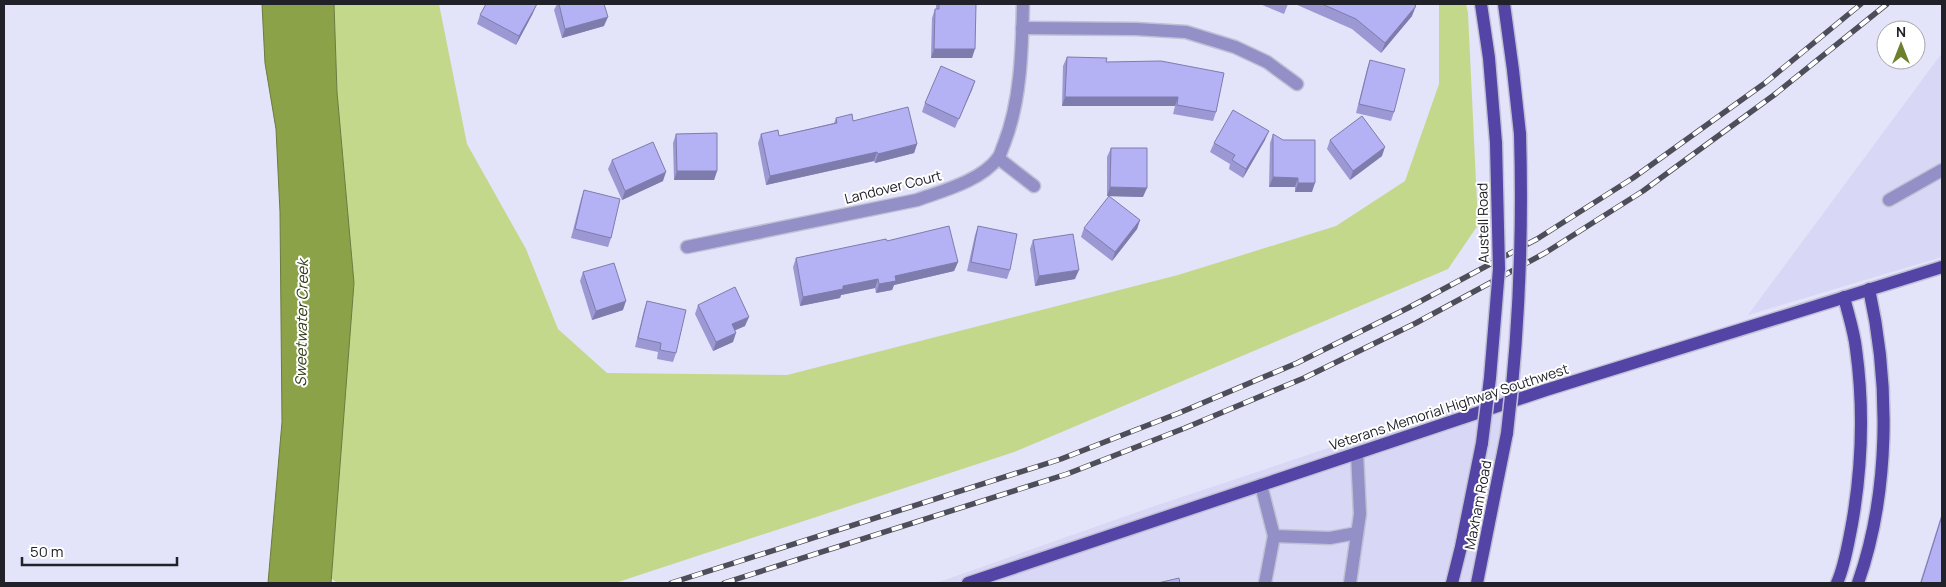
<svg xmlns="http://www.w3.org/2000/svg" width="1946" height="587" font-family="Manrope,sans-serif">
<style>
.built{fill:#d8d8f6}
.green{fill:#c3d88a}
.water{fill:#8ca248;stroke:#6c7b3f}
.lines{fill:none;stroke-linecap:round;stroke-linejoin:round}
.minor-casing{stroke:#c0c0d5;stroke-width:15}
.major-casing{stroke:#c0c0d5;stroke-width:15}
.minor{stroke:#9290c7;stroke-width:12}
.major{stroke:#5344a6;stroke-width:12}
.rail-casing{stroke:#4e4e5a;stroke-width:5.5}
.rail{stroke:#fff;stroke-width:4;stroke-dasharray:11;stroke-linecap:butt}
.major-bridge-casing{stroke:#c0c0d5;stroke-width:15;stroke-linecap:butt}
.major-bridge{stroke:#5344a6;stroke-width:12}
.wall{fill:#9b98d3}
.shaded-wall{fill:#7e7cac}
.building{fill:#b4b1f5;stroke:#7e7cac}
.labels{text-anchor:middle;stroke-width:4;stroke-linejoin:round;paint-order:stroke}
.street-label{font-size:14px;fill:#21212a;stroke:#fff}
.water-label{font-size:15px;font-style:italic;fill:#333c17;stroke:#fff}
</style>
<rect width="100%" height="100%" fill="#e3e3fa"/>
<g class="built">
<path d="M 1942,53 L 1942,257 L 1748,315 Z"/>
<path d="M 1517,385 L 1483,583 L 936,583 L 1149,508 Z"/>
</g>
<path class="green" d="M 334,4 L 439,4 L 467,144 L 526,249 L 558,329 L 607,373 L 787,375 L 1178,275 L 1336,226 L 1405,181 L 1439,84 L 1439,4 L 1466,4 L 1468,13 L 1478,225 L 1448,269 L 1014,452 L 615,583 L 337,583 L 331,578 L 354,283 L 337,92 Z"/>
<path class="water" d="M 262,4 L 334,4 L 337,92 L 354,283 L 331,583 L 268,583 L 282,422 L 280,212 L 276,129 L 265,63 Z"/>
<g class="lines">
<defs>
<g id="minor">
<path d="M 1022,28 L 1136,29 L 1186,32 L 1235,47 L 1267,62 L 1297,84"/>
<path d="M 998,158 L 1034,186"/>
<path d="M 1889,200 L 1942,170"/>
<path d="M 687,247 L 917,200 C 942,191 981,181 998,158 C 1001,154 1002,148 1004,144 C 1021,101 1022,49 1023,4"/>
<path d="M 1261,485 L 1274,536 L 1265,583"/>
<path d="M 1274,536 L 1330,538 L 1357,533"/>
<path d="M 1350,583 L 1360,514 L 1357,453"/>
</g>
<g id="major">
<path d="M 1481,4 L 1489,58 L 1496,143"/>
<path d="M 1504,4 L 1513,70 L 1520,134"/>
<path d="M 968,583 L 1546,390 L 1942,267"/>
<path d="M 1452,583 L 1461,547 L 1482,443"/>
<path d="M 1477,583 L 1507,433"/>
<path d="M 1837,583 C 1845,565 1848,544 1852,524 C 1862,467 1864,407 1856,349 C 1854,331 1848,314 1844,297"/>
<path d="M 1858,583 C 1890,492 1890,383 1869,289"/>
</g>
</defs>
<use href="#minor" class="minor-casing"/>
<use href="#major" class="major-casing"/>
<use href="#minor" class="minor"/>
<use href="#major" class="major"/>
<defs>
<g id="rail">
<path d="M 671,583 L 1061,459 L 1179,413 L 1297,363 L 1408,308 L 1537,239 L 1633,178 L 1765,83 L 1861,4"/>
<path d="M 724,583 L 1067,474 L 1185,428 L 1304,378 L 1416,323 L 1545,253 L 1643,191 L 1774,95 L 1887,4"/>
</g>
</defs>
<use href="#rail" class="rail-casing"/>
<use href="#rail" class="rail"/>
<defs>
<g id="major-bridge">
<path d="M 1507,433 C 1519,333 1523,234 1520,134"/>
<path d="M 1482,443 L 1490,378 L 1499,269 L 1496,143"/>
</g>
</defs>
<use href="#major-bridge" class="major-bridge-casing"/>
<use href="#major-bridge" class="major-bridge"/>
</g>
<g class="wall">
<path d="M 557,4 L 604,4 L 604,26 L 562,38 L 554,10 Z"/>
<path d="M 936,4 L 976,4 L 972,58 L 931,58 L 932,18 L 935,9 L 936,9 Z"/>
<path d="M 1260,4 L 1288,4 L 1284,14 Z"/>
<path d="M 1295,4 L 1413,4 L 1412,16 L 1381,53 L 1352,29 Z"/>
<path d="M 533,13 L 516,45 L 477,24 L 480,15 Z"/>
<path d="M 1067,57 L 1106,62 L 1216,112 L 1213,121 L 1173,114 L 1175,106 L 1062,106 L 1063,66 Z"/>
<path d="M 1370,60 L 1394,112 L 1391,121 L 1356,113 L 1367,69 Z"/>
<path d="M 975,81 L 955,128 L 922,112 L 925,103 Z"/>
<path d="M 836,118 L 853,121 L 917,144 L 914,153 L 875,163 L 874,161 L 766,185 L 758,143 L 761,134 L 779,136 L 834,123 Z"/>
<path d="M 676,134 L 717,171 L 714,180 L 674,180 L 673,143 Z"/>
<path d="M 1273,134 L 1312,192 L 1295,192 L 1295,187 L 1269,187 L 1270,143 Z"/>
<path d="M 1265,140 L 1243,178 L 1229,169 L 1230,164 L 1210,152 L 1214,143 Z"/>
<path d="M 1330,140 L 1382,156 L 1350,180 L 1327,149 Z"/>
<path d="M 1111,148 L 1143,197 L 1107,196 L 1107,157 Z"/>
<path d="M 612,160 L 663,181 L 622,200 L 608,169 Z"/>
<path d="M 584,190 L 611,238 L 608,247 L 571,238 L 581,199 Z"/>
<path d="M 1140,220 L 1137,229 L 1112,261 L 1081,237 L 1084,228 Z"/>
<path d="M 978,226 L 1010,270 L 1007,279 L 967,271 L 975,235 Z"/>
<path d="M 1033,240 L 1075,279 L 1035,286 L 1030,249 Z"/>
<path d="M 887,241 L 958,262 L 954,271 L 894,285 L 892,290 L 876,293 L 875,288 L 841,295 L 840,298 L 800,306 L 793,267 L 796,258 Z"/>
<path d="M 583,272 L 623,310 L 592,320 L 580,281 Z"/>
<path d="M 647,301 L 676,353 L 673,362 L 657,359 L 658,352 L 635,347 L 644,310 Z"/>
<path d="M 698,305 L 745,326 L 735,330 L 733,342 L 713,351 L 695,314 Z"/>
<path d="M 1942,513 L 1942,583 L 1920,583 Z"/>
</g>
<g class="shaded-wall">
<path d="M 537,4 L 533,13 L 516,45 L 519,36 Z"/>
<path d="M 1416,6 L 1412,16 L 1381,53 L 1385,43 Z"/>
<path d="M 608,17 L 604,26 L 562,38 L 565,29 Z"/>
<path d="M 934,49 L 975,49 L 972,58 L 931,58 Z"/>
<path d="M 975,81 L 972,90 L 955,128 L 959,119 Z"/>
<path d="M 1065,97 L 1178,97 L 1175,106 L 1062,106 Z"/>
<path d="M 1269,131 L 1265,140 L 1243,178 L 1246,169 Z"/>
<path d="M 917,144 L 914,153 L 875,163 L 878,154 Z"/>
<path d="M 1385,147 L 1382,156 L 1350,180 L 1353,171 Z"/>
<path d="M 877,152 L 874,161 L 766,185 L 770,176 Z"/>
<path d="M 677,171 L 717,171 L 714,180 L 674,180 Z"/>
<path d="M 666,172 L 663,181 L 622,200 L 625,191 Z"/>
<path d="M 1273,177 L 1298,178 L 1295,187 L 1269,187 Z"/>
<path d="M 1298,183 L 1315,183 L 1312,192 L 1295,192 Z"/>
<path d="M 1110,187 L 1147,188 L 1143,197 L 1107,196 Z"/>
<path d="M 1140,220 L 1137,229 L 1112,261 L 1115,252 Z"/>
<path d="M 958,262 L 954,271 L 894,285 L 892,290 L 876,293 L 879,284 L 895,276 Z"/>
<path d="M 1079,270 L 1075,279 L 1035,286 L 1039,276 Z"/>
<path d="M 878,279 L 875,288 L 841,295 L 840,298 L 800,306 L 803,297 L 843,286 Z"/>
<path d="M 626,301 L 623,310 L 592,320 L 596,311 Z"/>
<path d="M 749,317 L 745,326 L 729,333 L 732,324 Z"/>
<path d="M 736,333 L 733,342 L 713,351 L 716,342 Z"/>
</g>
<g class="building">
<path d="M 486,4 L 537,4 L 519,36 L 480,15 Z"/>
<path d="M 559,4 L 604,4 L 608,17 L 565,29 Z"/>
<path d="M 939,4 L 976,4 L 975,49 L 934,49 L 935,9 L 939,9 Z"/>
<path d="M 1322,4 L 1413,4 L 1416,6 L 1385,43 L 1356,19 Z"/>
<path d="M 1067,57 L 1107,58 L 1106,62 L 1161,61 L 1224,73 L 1216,112 L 1177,105 L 1178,97 L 1065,97 Z"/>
<path d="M 1370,60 L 1405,69 L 1394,112 L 1359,104 Z"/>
<path d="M 941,66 L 975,81 L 959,119 L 925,103 Z"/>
<path d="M 908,107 L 917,144 L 878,154 L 877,152 L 770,176 L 761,134 L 778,130 L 779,136 L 837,123 L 836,118 L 852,114 L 853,121 Z"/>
<path d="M 1233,110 L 1269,131 L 1246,169 L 1232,160 L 1235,155 L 1214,143 Z"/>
<path d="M 1362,116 L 1385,147 L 1353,171 L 1330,140 Z"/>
<path d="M 717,133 L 717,171 L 677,171 L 676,134 Z"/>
<path d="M 1273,134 L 1283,140 L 1315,140 L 1315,183 L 1298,183 L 1298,178 L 1273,177 Z"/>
<path d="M 653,142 L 666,172 L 625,191 L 612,160 Z"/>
<path d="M 1111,148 L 1147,148 L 1147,188 L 1110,187 Z"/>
<path d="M 584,190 L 620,199 L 611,238 L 575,229 Z"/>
<path d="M 1109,196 L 1140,220 L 1115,252 L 1084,228 Z"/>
<path d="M 949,226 L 958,262 L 895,276 L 896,281 L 879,284 L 878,279 L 843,286 L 843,289 L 803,297 L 796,258 L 886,239 L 887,241 Z"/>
<path d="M 978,226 L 1017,234 L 1010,270 L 971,262 Z"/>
<path d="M 1073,234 L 1079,270 L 1039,276 L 1033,240 Z"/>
<path d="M 614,263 L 626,301 L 596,311 L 583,272 Z"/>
<path d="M 735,287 L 749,317 L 732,324 L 736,333 L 716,342 L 698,305 Z"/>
<path d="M 647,301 L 686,310 L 676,353 L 660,350 L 661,343 L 638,338 Z"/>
<path d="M 1942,516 L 1942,583 L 1921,583 Z"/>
<path d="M 1179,578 L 1180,583 L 1158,583 Z"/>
</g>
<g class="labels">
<g class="street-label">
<text transform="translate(893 187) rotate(-14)" y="5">Landover Court</text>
<text transform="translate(1483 223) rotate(-91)" y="5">Austell Road</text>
<text transform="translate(1449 407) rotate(-18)" y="5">Veterans Memorial Highway Southwest</text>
<text transform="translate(1478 505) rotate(-79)" y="5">Maxham Road</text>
</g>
<g class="water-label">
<text transform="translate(302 323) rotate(-89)" y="5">Sweetwater Creek</text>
</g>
</g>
<rect width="1946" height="587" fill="none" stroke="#21212a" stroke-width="10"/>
<g transform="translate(1901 45)"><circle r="24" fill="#ffffff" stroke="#a6a6aa"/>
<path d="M0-4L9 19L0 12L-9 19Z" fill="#6d802f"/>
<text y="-8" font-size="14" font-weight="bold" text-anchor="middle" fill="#21212a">N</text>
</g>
<path d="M22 557v8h155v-8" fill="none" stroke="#21212a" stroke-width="2.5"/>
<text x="30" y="557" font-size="15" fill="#21212a" stroke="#ffffff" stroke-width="4" paint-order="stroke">50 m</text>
</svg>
